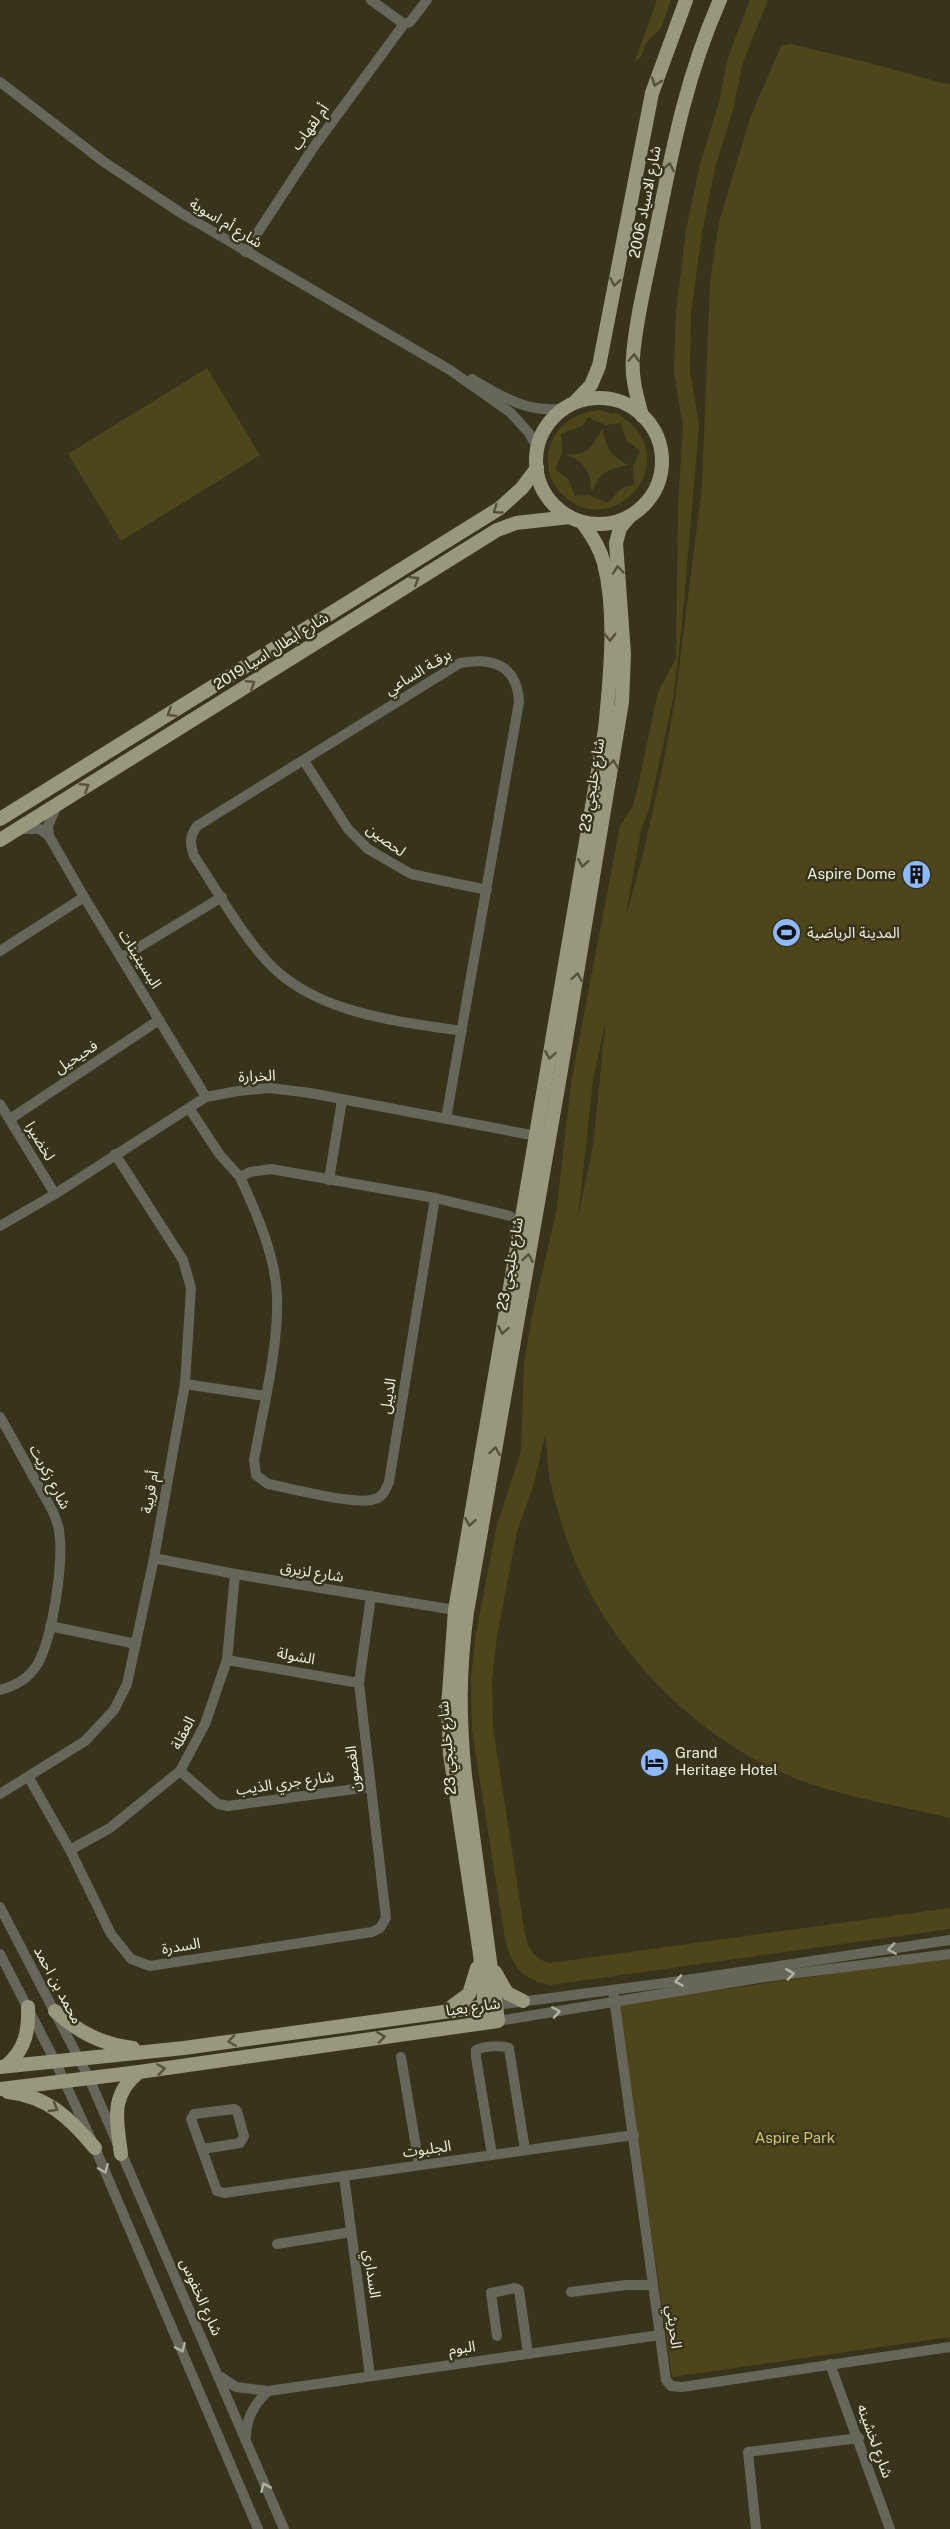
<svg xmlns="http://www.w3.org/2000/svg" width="950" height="2529" font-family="'Public Sans','Noto Sans Arabic',sans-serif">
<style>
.green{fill:#4d461b;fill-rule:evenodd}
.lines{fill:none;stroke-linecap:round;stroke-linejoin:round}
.minor{stroke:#67665a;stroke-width:10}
.major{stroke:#9a977f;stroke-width:14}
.oneway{stroke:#555239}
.oneway2{stroke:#b2b1a3}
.labels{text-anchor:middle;stroke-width:5;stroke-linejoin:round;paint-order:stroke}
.street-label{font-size:15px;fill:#efeedf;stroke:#37341b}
.poi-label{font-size:15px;fill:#efeedf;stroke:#37341b;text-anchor:start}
.park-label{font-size:15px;fill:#d1c574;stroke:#37341b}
</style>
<rect width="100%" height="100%" fill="#37341b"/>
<g class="green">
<path d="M 657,0 L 671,0 L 661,28 L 646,43 L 641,57 L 635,61 Z"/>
<path d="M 750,0 L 768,0 L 743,62 L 733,110 L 715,168 L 702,233 L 691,313 L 690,370 L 699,426 L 682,623 L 674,694 L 649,810 L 641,830 L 625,919 L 642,859 L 664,760 L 675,700 L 702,487 L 710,282 L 719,222 L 750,118 L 781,46 L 791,44 L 866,62 L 950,85 L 950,1818 C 902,1806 852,1799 805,1782 C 694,1742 598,1641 563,1528 C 559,1514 554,1499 551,1485 C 547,1469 548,1451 545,1435 L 533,1487 L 517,1531 L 497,1637 L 492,1679 L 493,1728 L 525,1935 C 529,1950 535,1960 550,1963 L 950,1908 L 950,1929 L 550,1985 C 522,1979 512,1967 505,1939 L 472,1730 L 471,1678 L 476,1633 L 497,1525 L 521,1451 L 524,1364 L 532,1316 L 556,1213 L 572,1077 L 620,826 L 634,804 L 658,692 L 676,658 L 678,503 L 683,427 L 674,372 L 676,312 L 686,230 L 700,164 L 718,106 L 728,57 ZM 606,1018 L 593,1146 L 578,1217 L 593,1080 Z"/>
<path d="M 207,368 L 260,455 L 121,541 L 68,454 Z"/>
<path d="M 600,410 L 611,414 L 616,413 C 689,455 618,541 566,498 C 558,491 551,482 549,471 C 543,436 567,413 600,410 ZM 589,417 L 605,425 L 621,423 L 626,440 L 640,451 L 633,467 L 634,484 L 621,489 L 607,503 L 589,495 L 575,496 L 568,479 L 555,469 L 562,453 L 561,434 L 582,426 Z"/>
<path d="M 603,428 C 604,446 611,456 628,465 C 611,469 600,470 593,490 L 591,489 C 591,470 583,462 566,454 C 569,454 572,455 576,454 C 590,454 597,438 603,428 Z"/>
<path d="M 950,1957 L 950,2337 L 672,2377 L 619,2004 Z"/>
</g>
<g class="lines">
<g class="minor">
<path d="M 371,0 L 404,24"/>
<path d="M 0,82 L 104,162 L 181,213 L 450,370 L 511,413 L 529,433 L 538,449"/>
<path d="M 245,252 L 313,148 L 404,24 L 410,22 L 427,0"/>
<path d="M 472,379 C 502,397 529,414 565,408"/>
<path d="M 304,761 L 348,829 L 368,849 L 411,874 L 487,890"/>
<path d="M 57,805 L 48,826 L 49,836 L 84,897 L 206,1097"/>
<path d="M 19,829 L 40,829 L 49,836"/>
<path d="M 0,951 L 84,897"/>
<path d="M 121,958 L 222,897"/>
<path d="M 0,1104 L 55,1194"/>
<path d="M 189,1108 L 220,1155 L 240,1177"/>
<path d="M 10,1119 L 159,1020"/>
<path d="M 446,1119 C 471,980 495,841 519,702 C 517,665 493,657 460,663 L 197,826 C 189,837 190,844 194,856 C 217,890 237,927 264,958 C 311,1013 395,1021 462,1031"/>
<path d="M 271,1169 L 435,1198 L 389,1482 C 386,1489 383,1497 375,1499 C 357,1506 290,1488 268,1484 L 256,1475 L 254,1460 C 263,1409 279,1346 277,1295 C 275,1255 257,1214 240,1177 L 250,1172 Z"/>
<path d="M 329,1180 L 342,1100"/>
<path d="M 435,1198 L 510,1216"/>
<path d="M 0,1226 L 55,1194 L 206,1097 L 238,1091 L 270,1088 L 310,1093 L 542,1137"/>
<path d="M 185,1384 L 265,1396"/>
<path d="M 0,1417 C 13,1439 25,1462 38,1485 C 46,1499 56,1514 59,1530 C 64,1561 53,1638 37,1665 C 29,1678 15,1686 0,1690"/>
<path d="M 154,1558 L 235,1574 L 461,1611"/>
<path d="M 50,1626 L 136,1644"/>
<path d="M 227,1660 L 359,1683"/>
<path d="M 180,1771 L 218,1804 L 228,1806 L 370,1787"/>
<path d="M 29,1778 L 70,1850 L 111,1934 L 131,1959 L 150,1966 L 372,1932 L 380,1928 L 386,1918 L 359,1683 L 371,1596"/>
<path d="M 0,1794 L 85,1741 L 114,1710 L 127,1684 L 154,1558 L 185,1384 L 191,1288 L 183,1260 L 115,1154"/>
<path d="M 70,1850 L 110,1828 L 180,1771 L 205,1724 L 227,1660 L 235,1574"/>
<path d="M 0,1907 L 89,2078 L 284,2529"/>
<path d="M 0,1954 L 55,2061 L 95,2148 L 258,2529"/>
<path d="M 613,1990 L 666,2380 L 671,2386 L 682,2387 L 950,2347"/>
<path d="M 496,2005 L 673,1982 L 950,1940"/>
<path d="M 498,2021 L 758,1978 L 950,1954"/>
<path d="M 401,2057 L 419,2165"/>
<path d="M 203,2149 L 240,2143 L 244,2136 L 237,2111 L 234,2109 L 194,2114 L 191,2119 L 217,2191 L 224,2193 L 634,2135"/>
<path d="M 492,2155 L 476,2057 L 476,2050 C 485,2046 501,2045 509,2048 L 525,2150"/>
<path d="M 344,2176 L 370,2376"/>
<path d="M 277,2244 L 351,2232"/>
<path d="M 571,2292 L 626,2285 L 653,2285"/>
<path d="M 497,2336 L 491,2293 L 515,2288 L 519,2290 L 528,2354"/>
<path d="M 830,2364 L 890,2529"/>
<path d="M 221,2377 L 236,2387 L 268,2391 L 660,2335"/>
<path d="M 246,2437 C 246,2418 254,2404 268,2391"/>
<path d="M 756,2529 L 748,2452 L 859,2438"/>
</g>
<g class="major">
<circle cx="599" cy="461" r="63"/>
<path d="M 574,403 L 591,385 L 599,366 L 652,93 L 686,0"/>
<path d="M 642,416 C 637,397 631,377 633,357 C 636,317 647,276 655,236 C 672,152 685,79 720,0"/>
<path d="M 0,819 L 500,508 L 522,488 L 537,468"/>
<path d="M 0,840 L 497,530 L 516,523 L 570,517"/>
<path d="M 495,1972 L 507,1993 L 523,2001"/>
<path d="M 55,2011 C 78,2032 101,2044 133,2048"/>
<path d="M 446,2011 L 469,1994 L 477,1968"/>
<path d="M 486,2022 L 480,1954 L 450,1754 L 448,1707 L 455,1610 L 605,730 C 610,678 617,614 604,563 C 600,548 591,534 582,522"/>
<path d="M 6,2066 C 25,2050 29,2031 28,2007"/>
<path d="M 0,2067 L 184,2048 L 494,2005"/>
<path d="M 0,2089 L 139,2072 L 498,2021 L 465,1776 C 459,1718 459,1670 467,1612 L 560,1076 L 622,702 L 624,654 L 616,543 L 620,528 L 630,516"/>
<path d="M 8,2092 C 47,2096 71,2119 95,2148"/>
<path d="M 121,2154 C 117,2121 109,2096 139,2072"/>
</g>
</g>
<defs><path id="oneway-chevron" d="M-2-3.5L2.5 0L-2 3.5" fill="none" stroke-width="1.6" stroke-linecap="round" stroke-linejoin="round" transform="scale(1.5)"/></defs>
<g class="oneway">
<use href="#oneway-chevron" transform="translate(656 82) rotate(109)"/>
<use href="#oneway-chevron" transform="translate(669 167) rotate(-79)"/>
<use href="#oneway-chevron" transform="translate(615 282) rotate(100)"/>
<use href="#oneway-chevron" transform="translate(634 358) rotate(-87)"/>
<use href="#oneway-chevron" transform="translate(497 510) rotate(144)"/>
<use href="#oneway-chevron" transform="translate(618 570) rotate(-95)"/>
<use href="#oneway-chevron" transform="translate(415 580) rotate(-32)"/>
<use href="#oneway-chevron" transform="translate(610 637) rotate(90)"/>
<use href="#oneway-chevron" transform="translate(251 684) rotate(-32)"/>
<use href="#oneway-chevron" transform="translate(171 713) rotate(148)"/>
<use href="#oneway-chevron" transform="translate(613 764) rotate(-81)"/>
<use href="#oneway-chevron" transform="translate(85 787) rotate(-32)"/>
<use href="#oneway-chevron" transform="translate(583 863) rotate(100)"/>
<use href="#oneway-chevron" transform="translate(577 977) rotate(-80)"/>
<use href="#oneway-chevron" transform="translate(550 1055) rotate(100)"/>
<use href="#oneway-chevron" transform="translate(528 1258) rotate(-80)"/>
<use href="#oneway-chevron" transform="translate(503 1330) rotate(100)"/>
<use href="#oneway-chevron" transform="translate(495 1451) rotate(-80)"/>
<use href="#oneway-chevron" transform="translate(470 1522) rotate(100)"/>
<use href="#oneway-chevron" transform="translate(381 2037) rotate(-8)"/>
<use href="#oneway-chevron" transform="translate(232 2041) rotate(172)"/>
<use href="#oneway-chevron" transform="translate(161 2069) rotate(-9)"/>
<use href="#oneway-chevron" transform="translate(54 2108) rotate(30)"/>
</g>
<g class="oneway2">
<use href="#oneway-chevron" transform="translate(892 1949) rotate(172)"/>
<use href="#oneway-chevron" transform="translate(790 1974) rotate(-7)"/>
<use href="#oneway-chevron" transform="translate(679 1981) rotate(171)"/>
<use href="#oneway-chevron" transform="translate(556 2012) rotate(-9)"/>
<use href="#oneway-chevron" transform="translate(104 2169) rotate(68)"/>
<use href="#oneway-chevron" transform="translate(181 2348) rotate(67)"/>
<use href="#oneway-chevron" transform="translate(265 2487) rotate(-114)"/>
</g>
<defs>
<symbol id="building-disc" viewBox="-11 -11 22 22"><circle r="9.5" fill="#8eb9fd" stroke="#37341b"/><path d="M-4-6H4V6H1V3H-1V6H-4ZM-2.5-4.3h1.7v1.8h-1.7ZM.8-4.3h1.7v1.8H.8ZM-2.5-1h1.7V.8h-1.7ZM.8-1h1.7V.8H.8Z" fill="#111"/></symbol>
<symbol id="stadium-disc" viewBox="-11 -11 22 22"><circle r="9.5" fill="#8eb9fd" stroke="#37341b"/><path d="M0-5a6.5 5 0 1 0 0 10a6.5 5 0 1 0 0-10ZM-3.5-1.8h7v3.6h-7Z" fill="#111"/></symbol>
<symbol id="hotel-disc" viewBox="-11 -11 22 22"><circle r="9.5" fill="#8eb9fd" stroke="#37341b"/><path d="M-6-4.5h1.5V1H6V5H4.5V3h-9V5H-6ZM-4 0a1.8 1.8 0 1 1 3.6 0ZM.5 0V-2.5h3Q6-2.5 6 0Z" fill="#111"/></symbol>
</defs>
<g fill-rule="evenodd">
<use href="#building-disc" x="900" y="858" width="33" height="33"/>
<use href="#stadium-disc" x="770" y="916" width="33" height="33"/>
<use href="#hotel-disc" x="638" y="1746" width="33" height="33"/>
</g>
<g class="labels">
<g class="street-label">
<text transform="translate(310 127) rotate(-54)" y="5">أم لقهاب</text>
<text transform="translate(645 202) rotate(-79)" y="5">شارع الاسياد 2006</text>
<text transform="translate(226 223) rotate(31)" y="5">شارع أم اسوية</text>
<text transform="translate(271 651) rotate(-32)" y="5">شارع أبطال اسيا 2019</text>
<text transform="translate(418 672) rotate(-31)" y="5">برقـة الساعي</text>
<text transform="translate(592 785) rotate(-81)" y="5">شارع خليجي 23</text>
<text transform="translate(386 840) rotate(36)" y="5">لحصين</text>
<text transform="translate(140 959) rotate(58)" y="5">البسيتينات</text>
<text transform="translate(76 1057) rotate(-33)" y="5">فحيحيل</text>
<text transform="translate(257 1076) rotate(-2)" y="5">الخرارة</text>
<text transform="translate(40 1141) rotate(59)" y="5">لخضيرا</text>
<text transform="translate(510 1264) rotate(-80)" y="5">شارع خليجي 23</text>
<text transform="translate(388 1396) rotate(-81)" y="5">الديبل</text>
<text transform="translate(50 1477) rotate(62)" y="5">شارع زكريت</text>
<text transform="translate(150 1492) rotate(-80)" y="5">أم قريبة</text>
<text transform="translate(312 1572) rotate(9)" y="5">شارع لزيرق</text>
<text transform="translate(296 1656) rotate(10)" y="5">الشولة</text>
<text transform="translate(183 1733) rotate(-63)" y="5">العقلة</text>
<text transform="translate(447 1748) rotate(-95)" y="5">شارع خليجي 23</text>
<text transform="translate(353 1769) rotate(-96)" y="5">الغصون</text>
<text transform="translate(285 1783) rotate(-8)" y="5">شارع جري الذيب</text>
<text transform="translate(181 1946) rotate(-9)" y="5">السدرة</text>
<text transform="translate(58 1985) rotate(62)" y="5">محمد بن احمد</text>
<text transform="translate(473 2007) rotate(-8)" y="5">شارع بعيا</text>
<text transform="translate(427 2149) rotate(-8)" y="5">الجلبوت</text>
<text transform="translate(372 2274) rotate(82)" y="5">السداري</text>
<text transform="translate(201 2297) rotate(66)" y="5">شارع الخفوس</text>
<text transform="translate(674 2327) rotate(83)" y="5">الحريثي</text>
<text transform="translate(462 2348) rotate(-8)" y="5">البوم</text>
<text transform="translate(875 2441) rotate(70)" y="5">شارع لخشينه</text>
</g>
<g class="poi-label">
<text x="896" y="879" text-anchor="end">Aspire Dome</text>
<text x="807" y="938">المدينة الرياضية</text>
<text x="675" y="1758">Grand<tspan x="675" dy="17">Heritage Hotel</tspan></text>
</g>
<g class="park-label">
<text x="795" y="2143">Aspire Park</text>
</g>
</g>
</svg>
